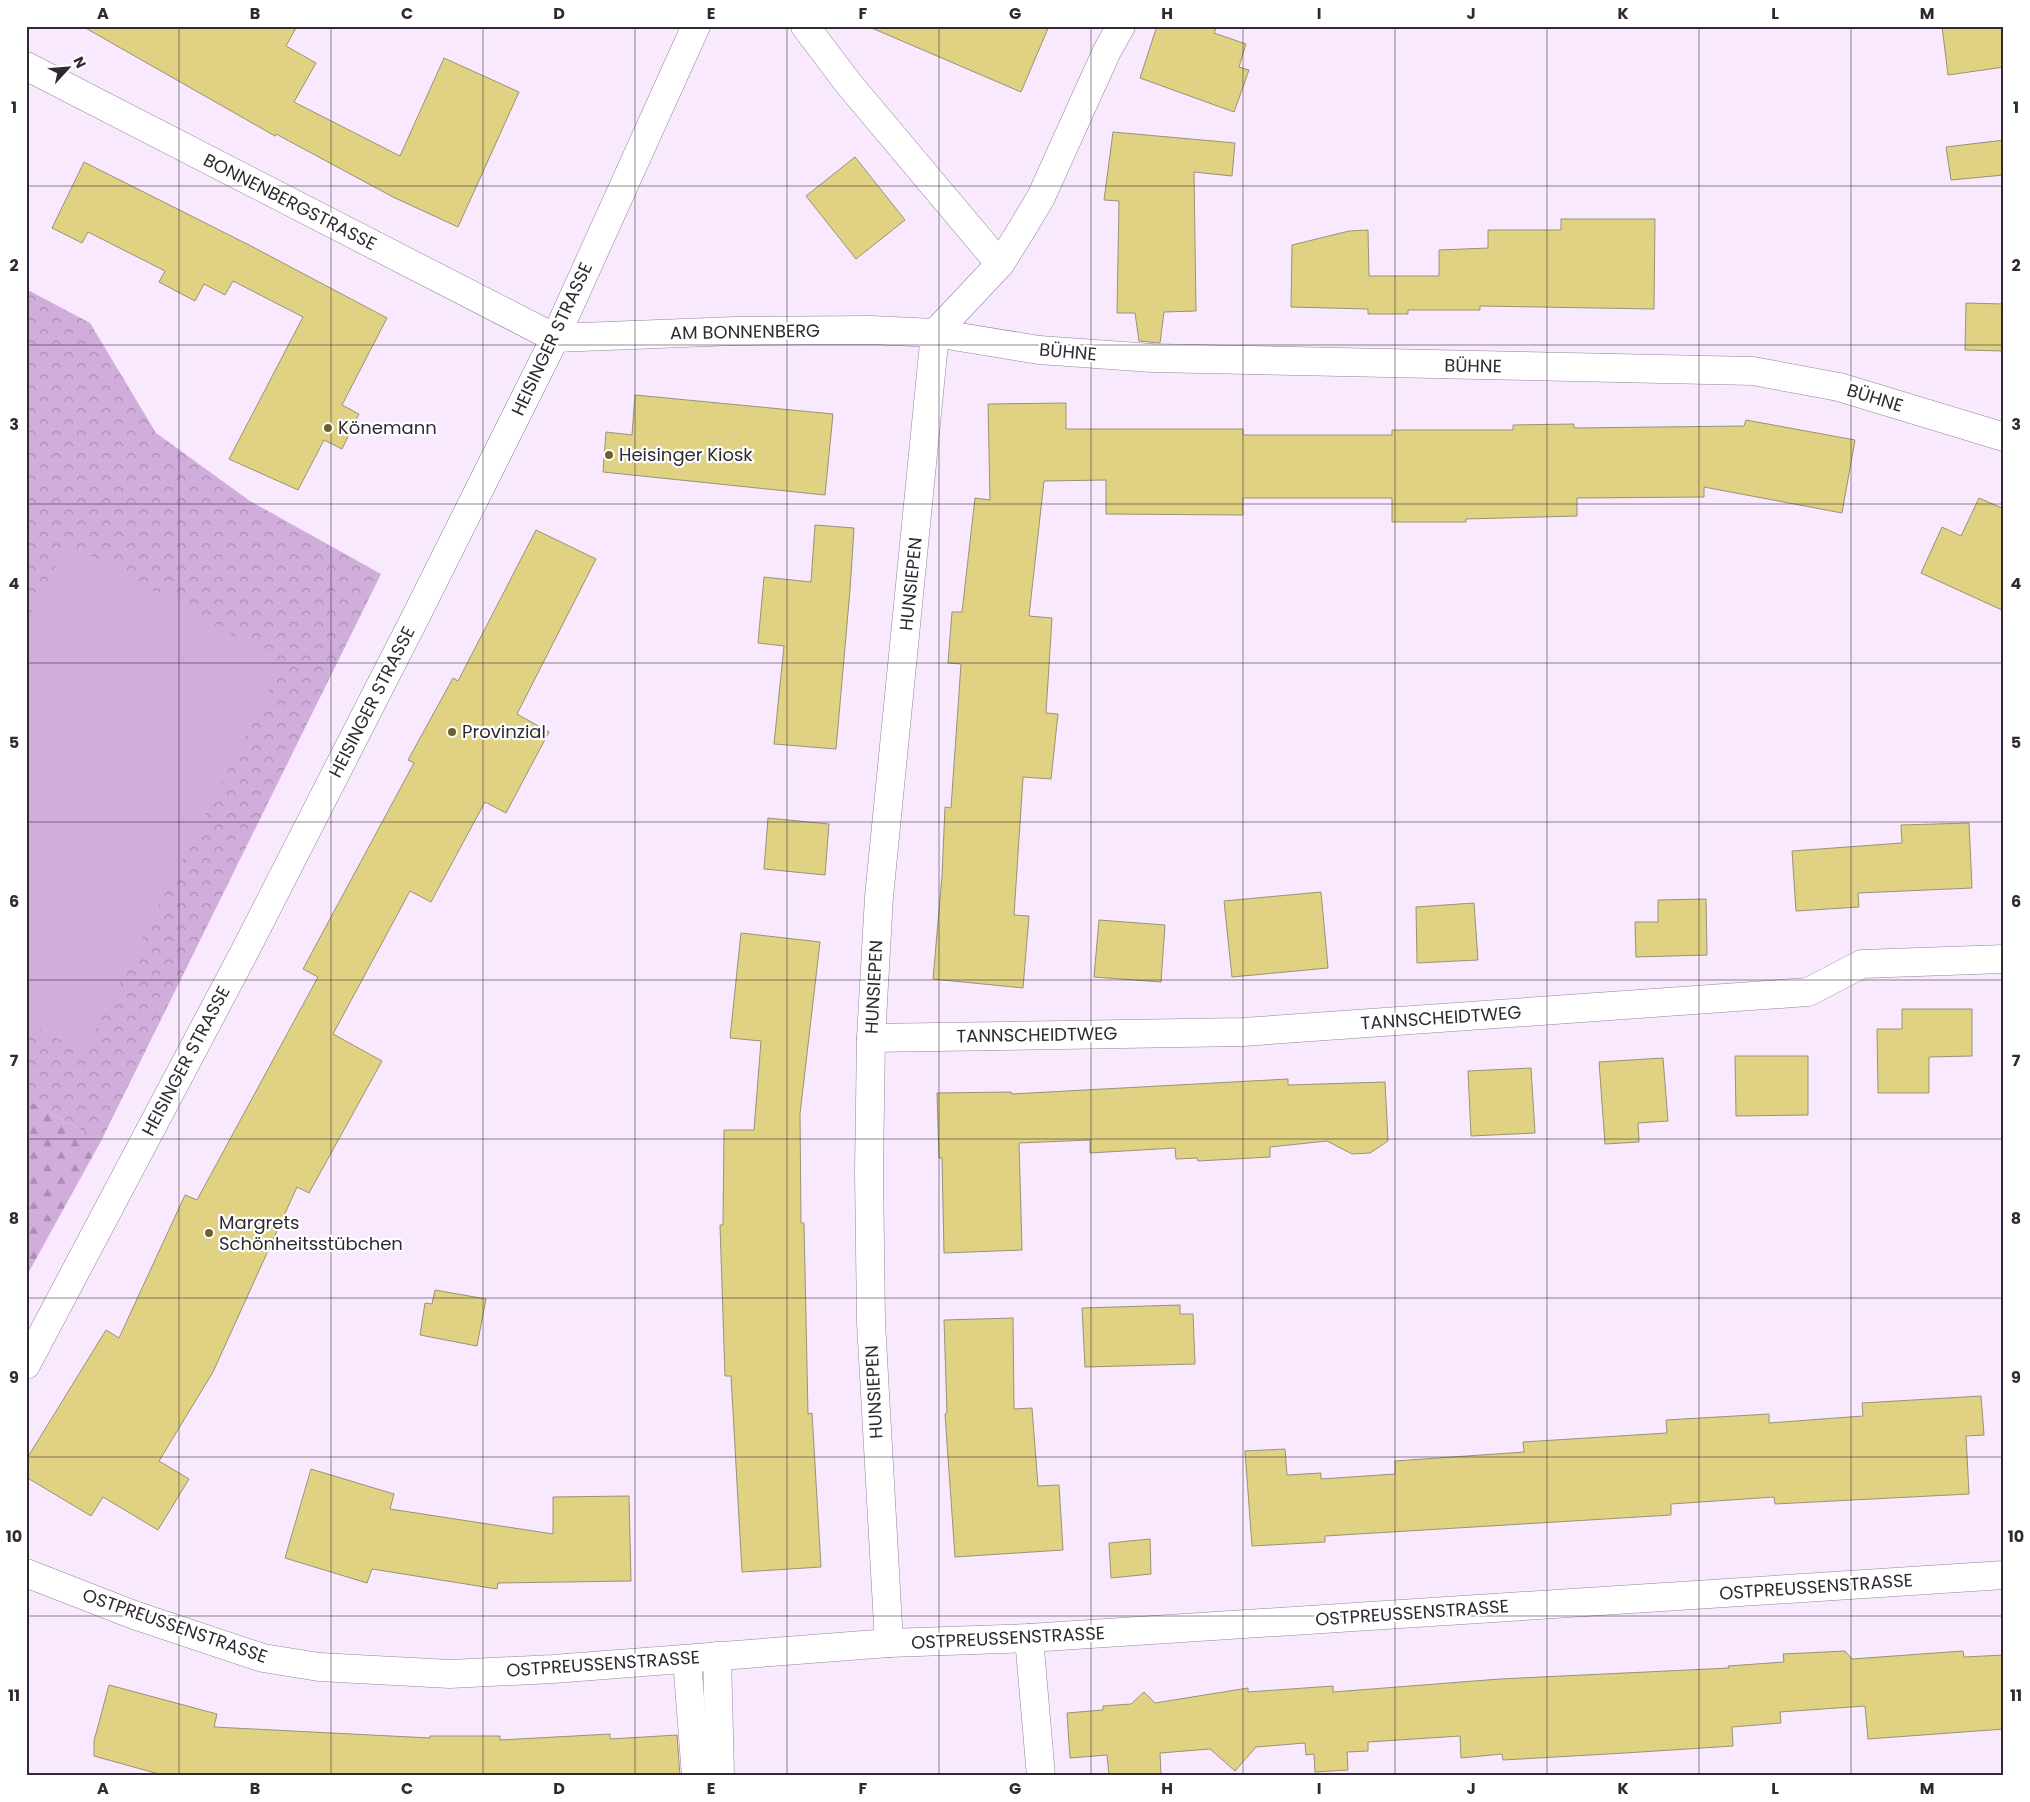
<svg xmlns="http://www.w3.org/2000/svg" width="2030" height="1802" font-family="Poppins,sans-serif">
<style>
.forest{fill:url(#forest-firs)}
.park{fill:url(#park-crowns)}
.pitch{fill:#d1addc}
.building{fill:#e0d183;stroke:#989376}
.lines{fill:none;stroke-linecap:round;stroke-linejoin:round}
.minor-casing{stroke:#948299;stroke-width:29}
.major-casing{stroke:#948299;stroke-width:29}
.minor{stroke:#fff;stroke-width:28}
.major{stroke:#fff;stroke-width:28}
.grid{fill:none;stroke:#302932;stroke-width:1;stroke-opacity:0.55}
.poi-dot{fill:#69602c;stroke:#fff;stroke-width:2}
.labels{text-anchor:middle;stroke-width:4.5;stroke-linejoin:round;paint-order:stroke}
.street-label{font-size:18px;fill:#302932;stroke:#fff}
.poi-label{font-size:18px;fill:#302932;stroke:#fff;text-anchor:start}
.neatline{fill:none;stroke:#302932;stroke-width:2}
.grid-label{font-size:16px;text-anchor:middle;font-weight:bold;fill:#302932}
</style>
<defs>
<pattern id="forest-firs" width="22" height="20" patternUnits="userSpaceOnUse" patternTransform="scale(1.25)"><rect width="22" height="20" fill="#d1addc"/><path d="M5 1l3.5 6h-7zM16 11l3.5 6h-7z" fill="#aa8db3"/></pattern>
<pattern id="park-crowns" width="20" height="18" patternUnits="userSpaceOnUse" patternTransform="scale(1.25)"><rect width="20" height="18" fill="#d1addc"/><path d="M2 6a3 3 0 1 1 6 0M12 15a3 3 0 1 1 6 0" fill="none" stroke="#aa8db3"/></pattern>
</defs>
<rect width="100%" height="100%" fill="#f9e9fe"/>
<path class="forest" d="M 26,1099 L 101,1141 L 26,1277 Z"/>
<path class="park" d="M 26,289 L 90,323 L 156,433 L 250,501 L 381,574 L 101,1141 L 26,1099 Z"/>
<path class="pitch" d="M 68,543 L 283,663 L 84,1053 L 26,1022 L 26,623 Z"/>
<g class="building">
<path d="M 82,26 L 297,26 L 286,46 L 316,63 L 294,102 L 400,156 L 444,58 L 519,92 L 458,227 L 393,197 L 276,134 L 275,136 Z"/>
<path d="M 867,26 L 1049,26 L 1021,92 Z"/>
<path d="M 1157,26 L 1217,26 L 1214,33 L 1246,44 L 1239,67 L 1249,70 L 1234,112 L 1140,78 Z"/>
<path d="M 1942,26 L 2004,26 L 2004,67 L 1948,75 Z"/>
<path d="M 1113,132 L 1235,143 L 1232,176 L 1194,172 L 1196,311 L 1164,312 L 1160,343 L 1139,341 L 1135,313 L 1117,313 L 1119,201 L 1104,200 Z"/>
<path d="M 2004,140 L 2004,175 L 1951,180 L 1946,147 Z"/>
<path d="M 855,157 L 905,220 L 856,259 L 806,196 Z"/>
<path d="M 84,162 L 251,246 L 387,318 L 342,405 L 359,414 L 342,449 L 324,440 L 298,490 L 229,459 L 303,317 L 233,281 L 225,295 L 204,284 L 195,301 L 159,282 L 165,271 L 88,232 L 82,243 L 52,228 Z"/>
<path d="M 1561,219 L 1655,219 L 1654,309 L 1480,306 L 1480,310 L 1408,310 L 1408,314 L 1368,314 L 1368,309 L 1291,307 L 1292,245 L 1349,231 L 1368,230 L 1369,276 L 1439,276 L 1439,250 L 1488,248 L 1488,230 L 1561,230 Z"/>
<path d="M 1966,303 L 2004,304 L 2004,351 L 1965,350 Z"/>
<path d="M 635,395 L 833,414 L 825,495 L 603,472 L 606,432 L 632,435 Z"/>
<path d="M 1066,403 L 1066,429 L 1243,429 L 1243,435 L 1392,435 L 1392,430 L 1513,430 L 1513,425 L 1574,424 L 1574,428 L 1744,426 L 1746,420 L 1855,440 L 1842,513 L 1704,487 L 1704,497 L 1577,498 L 1577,516 L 1466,519 L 1466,522 L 1392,522 L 1392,498 L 1243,498 L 1243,515 L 1106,514 L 1106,480 L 1044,481 L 1029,616 L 1052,618 L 1046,713 L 1058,714 L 1051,779 L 1023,777 L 1014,915 L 1029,916 L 1023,988 L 933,979 L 942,876 L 945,807 L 951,808 L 961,664 L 948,663 L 952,612 L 962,612 L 975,498 L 990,500 L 988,404 Z"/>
<path d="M 1979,498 L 2004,509 L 2004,611 L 1921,573 L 1942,527 L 1961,536 Z"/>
<path d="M 815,525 L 854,528 L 850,590 L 836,749 L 774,744 L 784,646 L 758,643 L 764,577 L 811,582 Z"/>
<path d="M 536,530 L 596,559 L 517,714 L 549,732 L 506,813 L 485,802 L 431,902 L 410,891 L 333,1034 L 382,1061 L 309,1193 L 297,1187 L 213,1372 L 159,1461 L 189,1479 L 158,1530 L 103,1497 L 91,1516 L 26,1477 L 26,1460 L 106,1330 L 119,1338 L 185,1195 L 197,1200 L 318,977 L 303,969 L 414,763 L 408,760 L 453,678 L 458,681 Z"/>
<path d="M 768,818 L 829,824 L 825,875 L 764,869 Z"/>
<path d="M 1969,823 L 1972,888 L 1858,893 L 1859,907 L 1796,911 L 1792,851 L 1902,843 L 1901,825 Z"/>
<path d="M 1321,892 L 1328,968 L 1232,977 L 1224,901 Z"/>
<path d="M 1706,899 L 1707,955 L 1636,957 L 1635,922 L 1658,922 L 1658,900 Z"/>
<path d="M 1474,903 L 1478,960 L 1417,963 L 1416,907 Z"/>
<path d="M 1099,920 L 1165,925 L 1161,982 L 1094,977 Z"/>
<path d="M 741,933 L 820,942 L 800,1114 L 801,1223 L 804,1223 L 808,1414 L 812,1413 L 821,1567 L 742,1572 L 731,1376 L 725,1376 L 720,1225 L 723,1225 L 724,1130 L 754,1130 L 761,1041 L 730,1038 Z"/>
<path d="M 1902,1009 L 1972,1009 L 1972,1056 L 1929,1057 L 1929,1093 L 1878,1093 L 1877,1029 L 1902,1029 Z"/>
<path d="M 1735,1056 L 1808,1056 L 1808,1115 L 1736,1116 Z"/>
<path d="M 1663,1058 L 1668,1121 L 1638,1123 L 1639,1142 L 1605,1144 L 1599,1062 Z"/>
<path d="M 1531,1068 L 1535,1133 L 1471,1136 L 1468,1071 Z"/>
<path d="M 1288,1079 L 1288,1085 L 1385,1082 L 1388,1141 L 1370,1153 L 1352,1154 L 1327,1141 L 1270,1147 L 1270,1157 L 1198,1161 L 1197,1158 L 1176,1159 L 1175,1148 L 1090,1153 L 1090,1140 L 1019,1143 L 1022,1250 L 944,1253 L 942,1158 L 939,1158 L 937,1093 L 1011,1092 L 1012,1094 Z"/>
<path d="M 435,1290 L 486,1299 L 477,1346 L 420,1335 L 425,1303 L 432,1304 Z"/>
<path d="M 1180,1305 L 1180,1314 L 1193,1314 L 1195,1364 L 1085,1367 L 1082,1308 Z"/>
<path d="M 1013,1318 L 1014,1409 L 1032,1408 L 1038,1486 L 1059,1485 L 1063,1550 L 955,1557 L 945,1414 L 947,1413 L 944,1320 Z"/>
<path d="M 1981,1396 L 1984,1435 L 1966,1436 L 1969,1494 L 1775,1504 L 1774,1497 L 1671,1504 L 1671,1515 L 1325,1536 L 1325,1542 L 1252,1546 L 1245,1451 L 1285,1449 L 1287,1475 L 1321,1473 L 1321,1479 L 1395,1474 L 1395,1461 L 1524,1452 L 1523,1442 L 1667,1433 L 1666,1420 L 1769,1414 L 1769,1423 L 1863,1416 L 1862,1403 Z"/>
<path d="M 311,1469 L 394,1494 L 390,1509 L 553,1534 L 553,1497 L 629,1496 L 631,1581 L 498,1583 L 497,1589 L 372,1569 L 367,1583 L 285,1558 Z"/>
<path d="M 1150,1539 L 1151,1574 L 1111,1578 L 1109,1543 Z"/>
<path d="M 1845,1651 L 1852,1659 L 1963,1651 L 1964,1657 L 2004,1655 L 2004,1729 L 1868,1739 L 1865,1706 L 1780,1712 L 1781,1723 L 1732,1727 L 1733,1746 L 1625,1753 L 1503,1760 L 1502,1754 L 1461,1758 L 1460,1736 L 1368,1742 L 1368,1751 L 1347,1752 L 1348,1770 L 1315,1772 L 1314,1754 L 1306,1755 L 1305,1743 L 1256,1747 L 1235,1771 L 1210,1749 L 1160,1753 L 1161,1776 L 1109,1776 L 1107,1755 L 1070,1758 L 1067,1713 L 1103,1710 L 1103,1706 L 1131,1704 L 1144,1692 L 1155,1703 L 1248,1688 L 1248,1692 L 1333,1686 L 1333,1692 L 1500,1679 L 1729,1668 L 1728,1666 L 1784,1662 L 1783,1654 Z"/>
<path d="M 109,1685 L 217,1714 L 214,1727 L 430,1738 L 430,1736 L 500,1736 L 500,1740 L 610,1734 L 610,1739 L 677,1735 L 680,1776 L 166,1776 L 94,1756 L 94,1741 Z"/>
</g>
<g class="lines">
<defs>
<g id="minor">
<path d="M 805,26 L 848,83 L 1000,264"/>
<path d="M 26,66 L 555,338 L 735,331 L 871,330 L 935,333 L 1039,350 L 1152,358 L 1753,371 L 1839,387 L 2004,437"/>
<path d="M 935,333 L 1000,264 L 1022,229 L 1041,197 L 1107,51 L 1121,26"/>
<path d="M 871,1038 L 1243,1032 L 1808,992 L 1862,964 L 2004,959"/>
<path d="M 26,1573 L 134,1615 L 263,1658 L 319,1667 L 450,1674 L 553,1669 L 889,1643 L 1029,1638 L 2004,1575"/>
<path d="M 1029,1638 L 1041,1776"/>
<path d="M 889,1643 L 871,1322 L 869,1171 L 871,1038 L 879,897 L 935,333"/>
<path d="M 717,1656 L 720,1776"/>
<path d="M 687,1659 L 696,1776"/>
</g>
<path id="major" d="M 26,1365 L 246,949 L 417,614 L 555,338 L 696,26"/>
</defs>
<use href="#minor" class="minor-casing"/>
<use href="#major" class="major-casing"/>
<use href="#minor" class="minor"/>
<use href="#major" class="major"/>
</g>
<path class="grid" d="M 179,26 L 179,1776M 331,26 L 331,1776M 483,26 L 483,1776M 635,26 L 635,1776M 787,26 L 787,1776M 939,26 L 939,1776M 1091,26 L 1091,1776M 1243,26 L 1243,1776M 1395,26 L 1395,1776M 1547,26 L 1547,1776M 1699,26 L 1699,1776M 1851,26 L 1851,1776M 26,186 L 2004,186M 26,345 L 2004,345M 26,504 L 2004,504M 26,663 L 2004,663M 26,822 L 2004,822M 26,980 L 2004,980M 26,1139 L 2004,1139M 26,1298 L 2004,1298M 26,1457 L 2004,1457M 26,1616 L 2004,1616"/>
<g class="poi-dot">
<circle cx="328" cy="428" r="5"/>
<circle cx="609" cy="455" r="5"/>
<circle cx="452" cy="732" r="5"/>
<circle cx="209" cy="1233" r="5"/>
</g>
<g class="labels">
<g class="street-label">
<text transform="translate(290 202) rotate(27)" y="6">BONNENBERGSTRASSE</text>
<text transform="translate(745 332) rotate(-1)" y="6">AM BONNENBERG</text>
<text transform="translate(552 339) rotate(-65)" y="6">HEISINGER STRASSE</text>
<text transform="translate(1068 352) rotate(5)" y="6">BÜHNE</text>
<text transform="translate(1473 366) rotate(1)" y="6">BÜHNE</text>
<text transform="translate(1875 398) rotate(17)" y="6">BÜHNE</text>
<text transform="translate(911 584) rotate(-84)" y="6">HUNSIEPEN</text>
<text transform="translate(372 702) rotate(-63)" y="6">HEISINGER STRASSE</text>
<text transform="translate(874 987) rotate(-87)" y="6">HUNSIEPEN</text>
<text transform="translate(1441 1018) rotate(-4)" y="6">TANNSCHEIDTWEG</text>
<text transform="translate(1037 1035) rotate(-1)" y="6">TANNSCHEIDTWEG</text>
<text transform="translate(186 1061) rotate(-62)" y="6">HEISINGER STRASSE</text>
<text transform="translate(874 1392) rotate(-93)" y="6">HUNSIEPEN</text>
<text transform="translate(1816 1587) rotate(-4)" y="6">OSTPREUSSENSTRASSE</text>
<text transform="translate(1412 1613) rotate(-4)" y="6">OSTPREUSSENSTRASSE</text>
<text transform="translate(175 1626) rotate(19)" y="6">OSTPREUSSENSTRASSE</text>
<text transform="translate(1008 1638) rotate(-3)" y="6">OSTPREUSSENSTRASSE</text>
<text transform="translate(603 1664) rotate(-4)" y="6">OSTPREUSSENSTRASSE</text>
</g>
<g class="poi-label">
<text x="338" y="434">Könemann</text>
<text x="619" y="461">Heisinger Kiosk</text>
<text x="462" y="738">Provinzial</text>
<text x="219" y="1229">Margrets<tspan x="219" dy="21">Schönheitsstübchen</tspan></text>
</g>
</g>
<rect width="2030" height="1802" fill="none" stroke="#ffffff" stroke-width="55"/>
<g transform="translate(68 68) rotate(64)" stroke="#ffffff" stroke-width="4" paint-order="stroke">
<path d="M0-4L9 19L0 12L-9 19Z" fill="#302932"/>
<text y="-8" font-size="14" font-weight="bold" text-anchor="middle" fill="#302932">N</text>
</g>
<rect x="28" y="28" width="1974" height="1746" class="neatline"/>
<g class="grid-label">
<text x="103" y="19">A</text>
<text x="255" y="19">B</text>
<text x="407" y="19">C</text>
<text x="559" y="19">D</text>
<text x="711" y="19">E</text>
<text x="863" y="19">F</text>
<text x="1015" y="19">G</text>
<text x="1167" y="19">H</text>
<text x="1319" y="19">I</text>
<text x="1471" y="19">J</text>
<text x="1623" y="19">K</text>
<text x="1775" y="19">L</text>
<text x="1927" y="19">M</text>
<text x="14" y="113">1</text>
<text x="2016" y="113">1</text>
<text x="14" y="271">2</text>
<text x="2016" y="271">2</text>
<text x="14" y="430">3</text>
<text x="2016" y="430">3</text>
<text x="14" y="589">4</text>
<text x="2016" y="589">4</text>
<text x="14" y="748">5</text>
<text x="2016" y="748">5</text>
<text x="14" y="907">6</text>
<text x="2016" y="907">6</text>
<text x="14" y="1066">7</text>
<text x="2016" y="1066">7</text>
<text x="14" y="1224">8</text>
<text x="2016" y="1224">8</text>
<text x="14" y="1383">9</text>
<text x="2016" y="1383">9</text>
<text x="14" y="1542">10</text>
<text x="2016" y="1542">10</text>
<text x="14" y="1701">11</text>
<text x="2016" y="1701">11</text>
<text x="103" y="1794">A</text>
<text x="255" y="1794">B</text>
<text x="407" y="1794">C</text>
<text x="559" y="1794">D</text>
<text x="711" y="1794">E</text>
<text x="863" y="1794">F</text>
<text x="1015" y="1794">G</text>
<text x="1167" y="1794">H</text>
<text x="1319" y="1794">I</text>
<text x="1471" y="1794">J</text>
<text x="1623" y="1794">K</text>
<text x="1775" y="1794">L</text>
<text x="1927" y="1794">M</text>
</g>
</svg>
